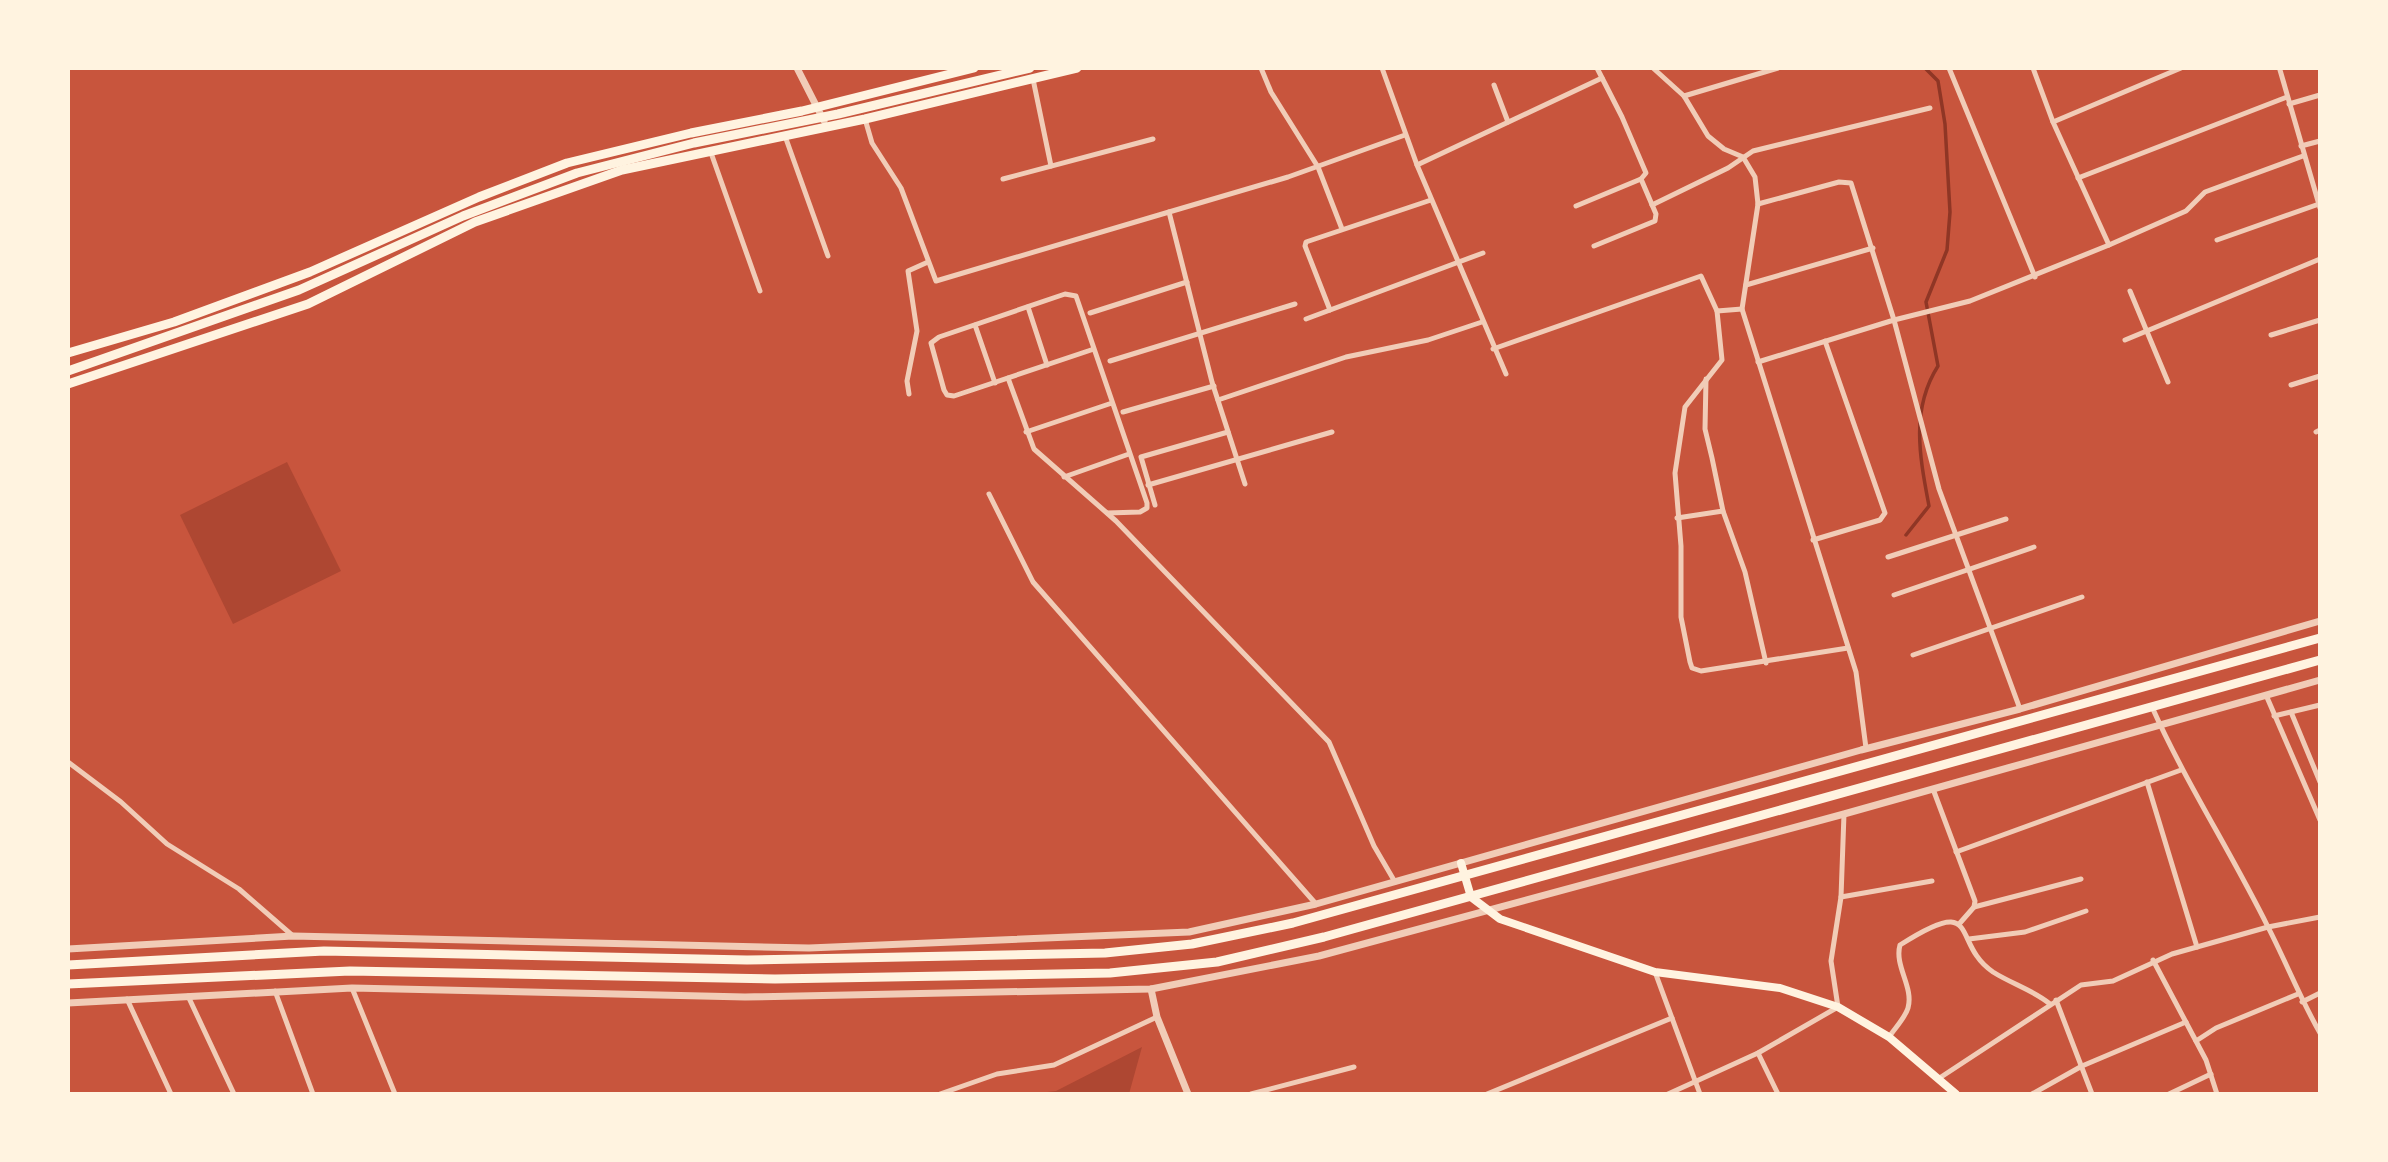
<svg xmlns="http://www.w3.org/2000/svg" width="2388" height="1162" font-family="Inter,sans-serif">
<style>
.green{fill:#ae4732}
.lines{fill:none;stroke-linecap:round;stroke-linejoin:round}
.stream{stroke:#8f3625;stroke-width:3.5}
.minor{stroke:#f1ccb7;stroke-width:5}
.tertiary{stroke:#f1ccb7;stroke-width:7}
.secondary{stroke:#fff3e0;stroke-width:8}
.primary{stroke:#fff3e0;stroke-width:9}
</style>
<rect width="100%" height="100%" fill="#c8553d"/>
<g class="green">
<path d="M 287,462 L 341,571 L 233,624 L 180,515 Z"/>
<path d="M 1142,1047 L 1129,1094 L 1029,1094 L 1056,1091 Z"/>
</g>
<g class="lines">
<path class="stream" d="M 1906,535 L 1929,506 C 1920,458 1910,410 1938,366 L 1926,302 L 1947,250 L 1950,212 L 1945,124 L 1938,81 L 1925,68"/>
<g class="minor">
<path d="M 1261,68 L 1271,92 L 1318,167 L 1342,229"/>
<path d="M 1382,68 L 1417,165 L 1506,374"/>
<path d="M 1653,68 L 1684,96 L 1708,136 L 1724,149 L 1743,157 L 1755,177 L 1758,204 L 1742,309 L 1856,672 L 1866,748"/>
<path d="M 1949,68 L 2035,277"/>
<path d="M 2033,68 L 2053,122"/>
<path d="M 2280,70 L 2320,208"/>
<path d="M 1033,79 L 1051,166"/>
<path d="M 1494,85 L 1508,122"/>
<path d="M 1684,96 L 1778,68"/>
<path d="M 2289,104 L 2320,95"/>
<path d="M 865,119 L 872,143 L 901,188 L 936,281 L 1169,212 L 1212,382 L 1245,484"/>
<path d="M 785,136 L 828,256"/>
<path d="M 2301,146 L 2320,141"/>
<path d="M 710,150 L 760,291"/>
<path d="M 1417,165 L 1602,78"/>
<path d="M 2078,178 L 2287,97"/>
<path d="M 1003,179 L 1153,139"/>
<path d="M 1652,205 L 1728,168 L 1753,151 L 1930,108"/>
<path d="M 1576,206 L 1641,179 L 1646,173 L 1622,117 L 1597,68"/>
<path d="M 1169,212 L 1288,177 L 1405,135"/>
<path d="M 2217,240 L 2319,204"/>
<path d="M 2109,245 L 2186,211 L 2205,192 L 2303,156"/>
<path d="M 1594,246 L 1655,221 L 1656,214 L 1641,179"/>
<path d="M 1746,285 L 1873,248"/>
<path d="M 2130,291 L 2168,382"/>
<path d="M 1028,307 L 1047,365"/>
<path d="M 1330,310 L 1305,246 L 1306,242 L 1431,200"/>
<path d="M 1717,311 L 1722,360 L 1685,407 L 1675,473 L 1681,546 L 1681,617 L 1690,662 L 1692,668 L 1701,671 L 1848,648"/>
<path d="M 1090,313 L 1187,282"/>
<path d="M 1306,319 L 1483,253"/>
<path d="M 975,325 L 995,383"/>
<path d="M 2271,335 L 2320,320"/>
<path d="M 2125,340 L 2320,259"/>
<path d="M 1094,349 L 954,396 L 947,395 L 944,390 L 931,343 L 939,337 L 1065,294 L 1076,296 L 1147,503 L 1147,508 L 1140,512 L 1107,513"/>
<path d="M 1493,349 L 1701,276 L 1717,311 L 1742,309"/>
<path d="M 1110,361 L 1295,304"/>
<path d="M 1758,362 L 1894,320 L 1851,183 L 1839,182 L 1758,204"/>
<path d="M 1008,378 L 1034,449 L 1116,521 L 1329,742 L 1374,846 L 1395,882"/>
<path d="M 1706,379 L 1705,429 L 1712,458 L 1723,511 L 1745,572 L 1766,663"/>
<path d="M 2291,385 L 2320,376"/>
<path d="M 909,394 L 907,381 L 917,331 L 908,271 L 928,262"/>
<path d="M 1218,400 L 1346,357 L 1428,340 L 1482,322"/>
<path d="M 1123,412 L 1214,386"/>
<path d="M 1026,432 L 1112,403"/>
<path d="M 2316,432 L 2320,430"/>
<path d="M 1064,477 L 1129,454"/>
<path d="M 1148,485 L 1332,432"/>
<path d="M 989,494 L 1033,582 L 1316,904"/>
<path d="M 1155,505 L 1141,457 L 1228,432"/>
<path d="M 1677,518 L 1723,511"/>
<path d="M 1813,540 L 1880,520 L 1885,513 L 1825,341"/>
<path d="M 1888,557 L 2006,519"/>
<path d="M 1894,595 L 2034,547"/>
<path d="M 1913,655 L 2082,597"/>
<path d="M 2266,695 L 2320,820"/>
<path d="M 2152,707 C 2186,783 2231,852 2268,927 C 2286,962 2300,998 2320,1033"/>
<path d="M 2020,709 L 1939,489 L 1894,320 L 1970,301 L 2109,245 L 2053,122 L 2181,68"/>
<path d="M 2291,712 L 2320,782"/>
<path d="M 2274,716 L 2320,705"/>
<path d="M 68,762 L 121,802 L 167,844 L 239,889 L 293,936"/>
<path d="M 2147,782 L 2197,947"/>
<path d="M 1933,789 L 1975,901 L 1974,907 L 1960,923"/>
<path d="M 1956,852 L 2181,770"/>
<path d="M 1841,897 L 1932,881"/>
<path d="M 1974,907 L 2081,879"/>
<path d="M 1969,939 L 2025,932 L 2086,911"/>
<path d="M 2153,960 L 2206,1060 L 2217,1094"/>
<path d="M 1655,972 L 1700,1094"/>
<path d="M 352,988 L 395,1094"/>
<path d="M 275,991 L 313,1094"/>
<path d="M 188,996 L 234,1094"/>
<path d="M 127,999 L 171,1094"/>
<path d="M 2056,1000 L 2092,1094"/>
<path d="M 2302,1002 L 2320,993"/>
<path d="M 1889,1037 C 1895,1028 1905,1018 1908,1008 C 1914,987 1894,966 1900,945 C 1983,892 1950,943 1993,972 C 2012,984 2033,990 2050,1004"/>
<path d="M 2196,1041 L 2216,1028 L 2298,994"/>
<path d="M 1758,1053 L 1778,1094"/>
<path d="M 1938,1079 L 2081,985 L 2113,981 L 2172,954 L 2268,927 L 2320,917"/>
<path d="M 940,1094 L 997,1074 L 1054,1065 L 1157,1017"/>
<path d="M 1251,1094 L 1354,1067"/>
<path d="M 1487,1094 L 1672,1018"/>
<path d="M 1668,1094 L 1758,1053 L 1838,1007 L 1831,961 L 1841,897 L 1844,814"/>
<path d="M 2032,1094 L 2082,1066 L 2186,1022"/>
<path d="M 2169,1094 L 2211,1074"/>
</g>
<g class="tertiary">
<path d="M 797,68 L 824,121"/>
<path d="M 68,949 L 293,936 L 809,948 L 1189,932 L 1316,904 L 1861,750 L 2020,709 L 2320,621"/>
<path d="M 1151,989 L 1157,1017 L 1188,1094"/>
<path d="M 68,1003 L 352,988 L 745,997 L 1151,989 L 1319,956 L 1844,814 L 2320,680"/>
</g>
<path class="secondary" d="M 1461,863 L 1471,897 L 1500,919 L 1655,972 L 1780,988 L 1838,1007 L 1889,1037 L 1956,1094"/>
<g class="primary">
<path d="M 68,353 L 174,322 L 310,272 L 479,197 L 567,163 L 691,133 L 802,111 L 974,68"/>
<path d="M 68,371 L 299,290 L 463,216 L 577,173 L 694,143 L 838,114 L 1030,68"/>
<path d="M 68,384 L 308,304 L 475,222 L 622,170 L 865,119 L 1077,68"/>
<path d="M 68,965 L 324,951 L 747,960 L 1105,953 L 1192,944 L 1293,923 L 2320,638"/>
<path d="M 68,984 L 350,971 L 775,979 L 1110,973 L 1217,962 L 1324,937 L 2320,660"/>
</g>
</g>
<rect width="2388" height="1162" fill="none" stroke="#fff3e0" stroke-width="140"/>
</svg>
